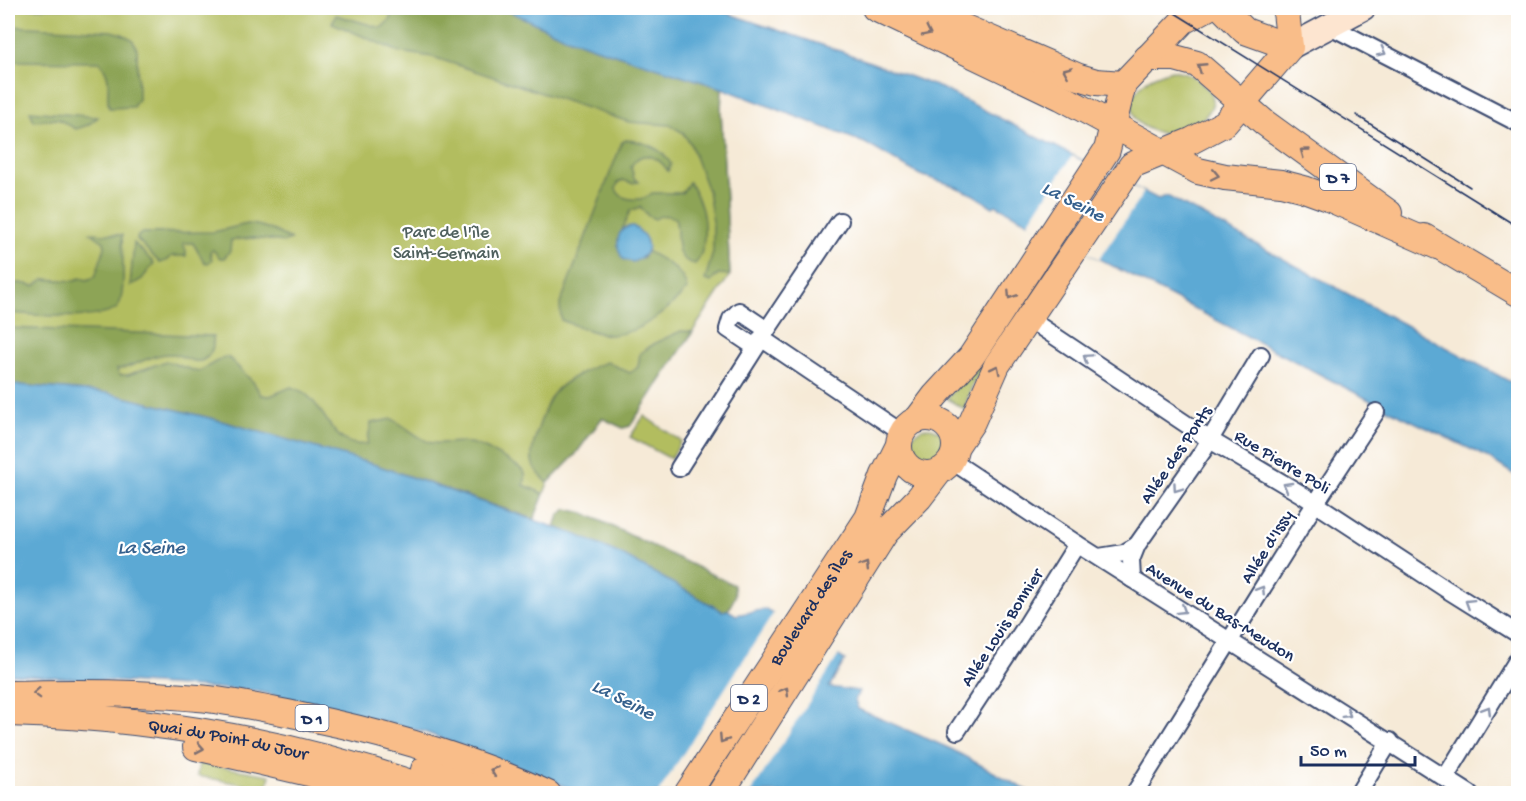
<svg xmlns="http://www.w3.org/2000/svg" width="1526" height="801" font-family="'Gochi Hand',sans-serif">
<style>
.green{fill:#b2bd5f;stroke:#66765e;stroke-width:1.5}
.forest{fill:#8da456;stroke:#546a5a;stroke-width:1.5}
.water{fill:#5ba9d4;stroke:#3b6c99;stroke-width:1.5}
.pier{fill:#f6ead7}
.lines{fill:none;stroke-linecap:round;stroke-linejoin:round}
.minor-casing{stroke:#3c4b70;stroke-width:20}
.secondary-casing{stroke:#3c4b70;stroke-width:27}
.primary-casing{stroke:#3c4b70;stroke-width:28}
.minor{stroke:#fff;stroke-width:16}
.secondary{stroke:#fde5d0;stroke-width:24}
.primary{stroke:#f9bd89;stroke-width:26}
.tram{stroke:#1b2f5e;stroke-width:1.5}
.oneway{stroke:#7f6f71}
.oneway2{stroke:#8d97ae}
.labels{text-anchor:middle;stroke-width:4.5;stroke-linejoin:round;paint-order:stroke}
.shield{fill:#fff;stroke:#5f6d8e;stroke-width:1.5}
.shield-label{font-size:16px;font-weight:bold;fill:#1b2f5e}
.park-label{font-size:18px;fill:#50615e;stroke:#fff}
.street-label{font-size:18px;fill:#1b2f5e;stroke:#fff}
.water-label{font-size:20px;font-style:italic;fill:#35608d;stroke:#fff}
</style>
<rect width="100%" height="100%" fill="#fff"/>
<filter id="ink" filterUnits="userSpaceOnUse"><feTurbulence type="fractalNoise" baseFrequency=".0167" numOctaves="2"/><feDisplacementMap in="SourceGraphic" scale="12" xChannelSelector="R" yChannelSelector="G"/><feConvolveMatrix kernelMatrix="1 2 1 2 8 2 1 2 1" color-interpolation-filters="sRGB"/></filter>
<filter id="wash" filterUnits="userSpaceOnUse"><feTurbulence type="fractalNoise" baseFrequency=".008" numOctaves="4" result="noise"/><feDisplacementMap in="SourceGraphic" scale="24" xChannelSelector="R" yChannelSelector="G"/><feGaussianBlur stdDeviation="1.35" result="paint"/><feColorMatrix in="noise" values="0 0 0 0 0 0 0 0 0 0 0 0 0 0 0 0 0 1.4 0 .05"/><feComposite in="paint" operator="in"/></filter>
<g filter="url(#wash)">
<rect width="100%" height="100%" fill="#f6ead7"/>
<g class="green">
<path d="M 8,8 L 488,8 L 602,50 L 722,88 L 721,111 L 730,275 L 630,426 L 623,428 L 602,418 L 575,455 L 548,483 L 534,519 L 107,393 L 8,384 Z"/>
<path d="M 1172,70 C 1184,72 1192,74 1201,83 C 1203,86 1209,89 1211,93 C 1220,109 1194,129 1180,132 C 1169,135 1159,134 1149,129 C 1126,120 1128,95 1146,81 C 1154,75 1162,73 1172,70 Z"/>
<path d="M 1046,261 L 1051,265 L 973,383 L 964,409 L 947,399 Z"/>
<path d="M 644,416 L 681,441 L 671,459 L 630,437 Z"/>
<circle cx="928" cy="446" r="18"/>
<path d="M 199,763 L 270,775 L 267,789 L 197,776 Z"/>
</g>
<g class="forest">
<path d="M 375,8 L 488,8 L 511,12 L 565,37 L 602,50 L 722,88 L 721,111 L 730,275 L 718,274 L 711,282 L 705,280 L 713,252 L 713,222 L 708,191 L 690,143 L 682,132 L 670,125 L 629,122 L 433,57 L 399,52 L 332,23 L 336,15 L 381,28 L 391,19 L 391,14 Z"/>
<path d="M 8,26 L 112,31 L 122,34 L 132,39 L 137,49 L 138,99 L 133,107 L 109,108 C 105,90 114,80 100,62 L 8,61 Z"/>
<path d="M 30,111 L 98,117 L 88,125 L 76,129 L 58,119 L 34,121 Z"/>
<path d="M 626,140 C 644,141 662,148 671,164 L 668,171 C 659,157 641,147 631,167 L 634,178 L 639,182 L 631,183 L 623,180 L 618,183 L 616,189 C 621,202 643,202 652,193 L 682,193 L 689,182 C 693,189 698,196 700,204 C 706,220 707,252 695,264 C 670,259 681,237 675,218 C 667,215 662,214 655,219 L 648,216 L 640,207 L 630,211 L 618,240 L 643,258 L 647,251 C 664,261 683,269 687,289 C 669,310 640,334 611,335 C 598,335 574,325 561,320 L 560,304 L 622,142 Z"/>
<path d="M 247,224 C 263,224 278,232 291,240 L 285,242 L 253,238 L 231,240 L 230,251 L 224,258 L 220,258 L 213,250 L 210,252 L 212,260 L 208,263 L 204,262 L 193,243 L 183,243 L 186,251 L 186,256 L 172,256 L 168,260 L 160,263 L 137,239 L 138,236 L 142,233 L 214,232 Z"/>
<path d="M 91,233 L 122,235 C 122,253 126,289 119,305 C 111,324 27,314 8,313 L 8,284 L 21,283 L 35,286 L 44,279 L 75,281 L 80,278 L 87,280 L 95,277 L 105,247 L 104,242 Z"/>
<path d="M 134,243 L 154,263 L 142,279 L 130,286 Z"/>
<path d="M 8,328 L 213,336 C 214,345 213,355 203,360 C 194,365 181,354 172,354 C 150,353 135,368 117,369 L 119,375 L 128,375 L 166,361 L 198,372 L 224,357 L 229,358 L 254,383 L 261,395 L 270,396 L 291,387 C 297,389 304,392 308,396 C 329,414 333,449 367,444 L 371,423 L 392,419 C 402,424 423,442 432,443 C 446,444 460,440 474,444 C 483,446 519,465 524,472 C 527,476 525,480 524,485 L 544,494 L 534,519 L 376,465 L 214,419 L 107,393 L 8,384 Z"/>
<path d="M 681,331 L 693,332 L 630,426 L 623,428 L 602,418 L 575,455 L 548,483 C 541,476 533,469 532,460 C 530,446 546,403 554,393 C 563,381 593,366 607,362 L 630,373 L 638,367 L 640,353 L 657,342 Z"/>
<path d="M 567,509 L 584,513 L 734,585 L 735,597 L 728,610 L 722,611 L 622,555 L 555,527 L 559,515 Z"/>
</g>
<g class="water">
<path d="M 488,8 L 712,8 L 840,51 L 941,88 L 1158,199 L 1167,196 L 1518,386 L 1518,477 L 1487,457 L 1371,401 L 996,205 L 993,207 L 974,195 L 949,184 L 920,175 L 865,143 L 722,88 L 602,50 L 565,37 L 511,12 Z"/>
<path d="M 633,226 C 650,237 655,253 633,262 L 623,259 C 615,247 615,227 633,226 Z"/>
<path d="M 8,384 L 107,393 L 214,419 L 376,465 L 577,535 L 622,555 L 722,611 L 728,610 L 736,615 L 766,609 L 845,660 L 829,687 L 859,691 L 855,700 L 858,709 L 951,749 L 1032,793 L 580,793 L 527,770 L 424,732 L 256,691 L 8,674 Z"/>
</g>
<g class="pier">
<path d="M 1072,156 L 1144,192 L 1099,259 L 1028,223 Z"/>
<path d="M 775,611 L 840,653 L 823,680 L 750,794 L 658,793 Z"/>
</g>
</g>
<g filter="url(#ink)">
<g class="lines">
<defs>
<g id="minor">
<path d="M 1330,26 L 1518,123"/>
<path d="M 1029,319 L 1210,440 L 1301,494 L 1446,589 L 1518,634"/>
<path d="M 767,330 L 840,221"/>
<path d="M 761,338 L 902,433"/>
<path d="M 952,461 L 1077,544 L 1470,794"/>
<path d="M 679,468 L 767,330 L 739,311 L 731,319 L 728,329 L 755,347"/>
<path d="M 1099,557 L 1124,553 L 1137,545"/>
<path d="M 1132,579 L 1131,560 L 1137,545 L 1203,451 L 1261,355"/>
<path d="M 957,731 L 1024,629 L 1077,544"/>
<path d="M 1445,778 L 1518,659"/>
<path d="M 1134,794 L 1308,515 L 1376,412"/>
<path d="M 1358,794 L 1390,741"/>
</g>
<path id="secondary" d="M 1290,47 L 1363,8"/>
<g id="primary">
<path d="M 875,8 L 1061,97 L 1198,171 L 1225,177 L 1281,183 L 1304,189 L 1326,197 L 1437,246"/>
<path d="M 919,8 L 1079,77 L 1096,82 L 1123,84"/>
<path d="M 1222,8 L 1245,31 L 1290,47"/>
<path d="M 1147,58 L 1175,58 L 1197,64 L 1265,123 L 1389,213"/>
<path d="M 1424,237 L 1518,293"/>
<circle cx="927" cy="446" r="28"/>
<path d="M 917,420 L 935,396 L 971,357 L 1107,150 L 1123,84 L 1183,21 L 1207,8"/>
<path d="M 956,446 L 972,422 L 997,365 L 1132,165 L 1191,141 L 1225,123 L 1290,47 L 1286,12 L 1284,8"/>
<path d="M 8,694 C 71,692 135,692 198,698 C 233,701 267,709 301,716 C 386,733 470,758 548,794"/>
<path id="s1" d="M 8,713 C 157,717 302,744 443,794"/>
<path d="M 196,747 L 309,773 L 372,794"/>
<path d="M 424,770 L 491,794"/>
<path id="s2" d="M 687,794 L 868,518 L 884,475 L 899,445"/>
<path d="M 720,794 L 885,533 L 919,498 L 939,472"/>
</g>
</defs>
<use href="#minor" class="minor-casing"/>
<use href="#secondary" class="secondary-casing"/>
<use href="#primary" class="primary-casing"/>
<use href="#minor" class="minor"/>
<use href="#secondary" class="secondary"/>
<use href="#primary" class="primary"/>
<g class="tram">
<path d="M 1167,8 L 1518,227"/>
<path d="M 1356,115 L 1470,187"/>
</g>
</g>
<defs><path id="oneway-chevron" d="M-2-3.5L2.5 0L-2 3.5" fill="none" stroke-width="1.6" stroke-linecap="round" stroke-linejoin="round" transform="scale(1.5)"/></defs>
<g class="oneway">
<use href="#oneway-chevron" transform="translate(927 32) rotate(26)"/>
<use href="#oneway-chevron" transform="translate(1201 67) rotate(-147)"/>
<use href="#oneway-chevron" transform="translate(1067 71) rotate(-157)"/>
<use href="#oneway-chevron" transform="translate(1304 152) rotate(-144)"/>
<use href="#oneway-chevron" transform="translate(1215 175) rotate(12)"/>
<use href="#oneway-chevron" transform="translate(1011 295) rotate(123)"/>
<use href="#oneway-chevron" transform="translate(996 369) rotate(-63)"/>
<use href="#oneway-chevron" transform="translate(865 566) rotate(-58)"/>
<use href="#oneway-chevron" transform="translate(785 691) rotate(-58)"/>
<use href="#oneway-chevron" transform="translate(37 693) rotate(178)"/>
<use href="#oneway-chevron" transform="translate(723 739) rotate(123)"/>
<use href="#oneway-chevron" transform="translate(200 748) rotate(10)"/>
<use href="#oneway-chevron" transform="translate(494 771) rotate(-160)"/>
</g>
<g class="oneway2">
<use href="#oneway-chevron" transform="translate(1382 52) rotate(27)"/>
<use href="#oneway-chevron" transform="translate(1087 358) rotate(-146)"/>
<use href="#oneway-chevron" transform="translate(1287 486) rotate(-150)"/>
<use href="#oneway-chevron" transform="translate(1177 488) rotate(125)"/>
<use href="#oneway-chevron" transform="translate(1261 590) rotate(-58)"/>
<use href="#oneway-chevron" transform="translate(1469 603) rotate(-148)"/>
<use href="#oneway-chevron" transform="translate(1182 610) rotate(32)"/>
<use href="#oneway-chevron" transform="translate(1487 710) rotate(-58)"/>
<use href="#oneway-chevron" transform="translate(1347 714) rotate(32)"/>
</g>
</g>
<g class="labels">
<g class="shield">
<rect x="1320" y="164" width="36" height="26" rx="4.5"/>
<rect x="731" y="685" width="36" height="26" rx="4.5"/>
<rect x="295.5" y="705" width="33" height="26" rx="4.5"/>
</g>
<g class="shield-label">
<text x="1338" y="183">D 7</text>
<text x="749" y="704">D 2</text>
<text x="312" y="724">D 1</text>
</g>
<g class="park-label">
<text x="446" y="237">Parc de l'île<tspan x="446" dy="21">Saint-Germain</tspan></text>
</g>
<g class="street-label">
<text transform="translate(1175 454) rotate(-56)" y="6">Allée des Ponts</text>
<text transform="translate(1283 461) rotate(31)" y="6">Rue Pierre Poli</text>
<text transform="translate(1266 546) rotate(-58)" y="6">Allée d'Issy</text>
<text dy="6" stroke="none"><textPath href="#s2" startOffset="224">Boulevard des Îles</textPath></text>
<text transform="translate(1221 611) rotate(32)" y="6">Avenue du Bas-Meudon</text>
<text transform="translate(1001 627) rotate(-57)" y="6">Allée Louis Bonnier</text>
<text dy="6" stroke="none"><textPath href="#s1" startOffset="222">Quai du Point du Jour</textPath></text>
</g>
<g class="water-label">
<text transform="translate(1074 200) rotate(27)" y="7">La Seine</text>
<text x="151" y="553">La Seine</text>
<text transform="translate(624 698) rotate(27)" y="7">La Seine</text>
</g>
</g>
<rect width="1526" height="801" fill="none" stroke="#fff" stroke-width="30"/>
<path d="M1301 756v9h114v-9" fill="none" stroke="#1b2f5e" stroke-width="3"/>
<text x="1310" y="756" font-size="18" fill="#1b2f5e" stroke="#ffffff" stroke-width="4.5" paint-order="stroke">50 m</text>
</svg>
